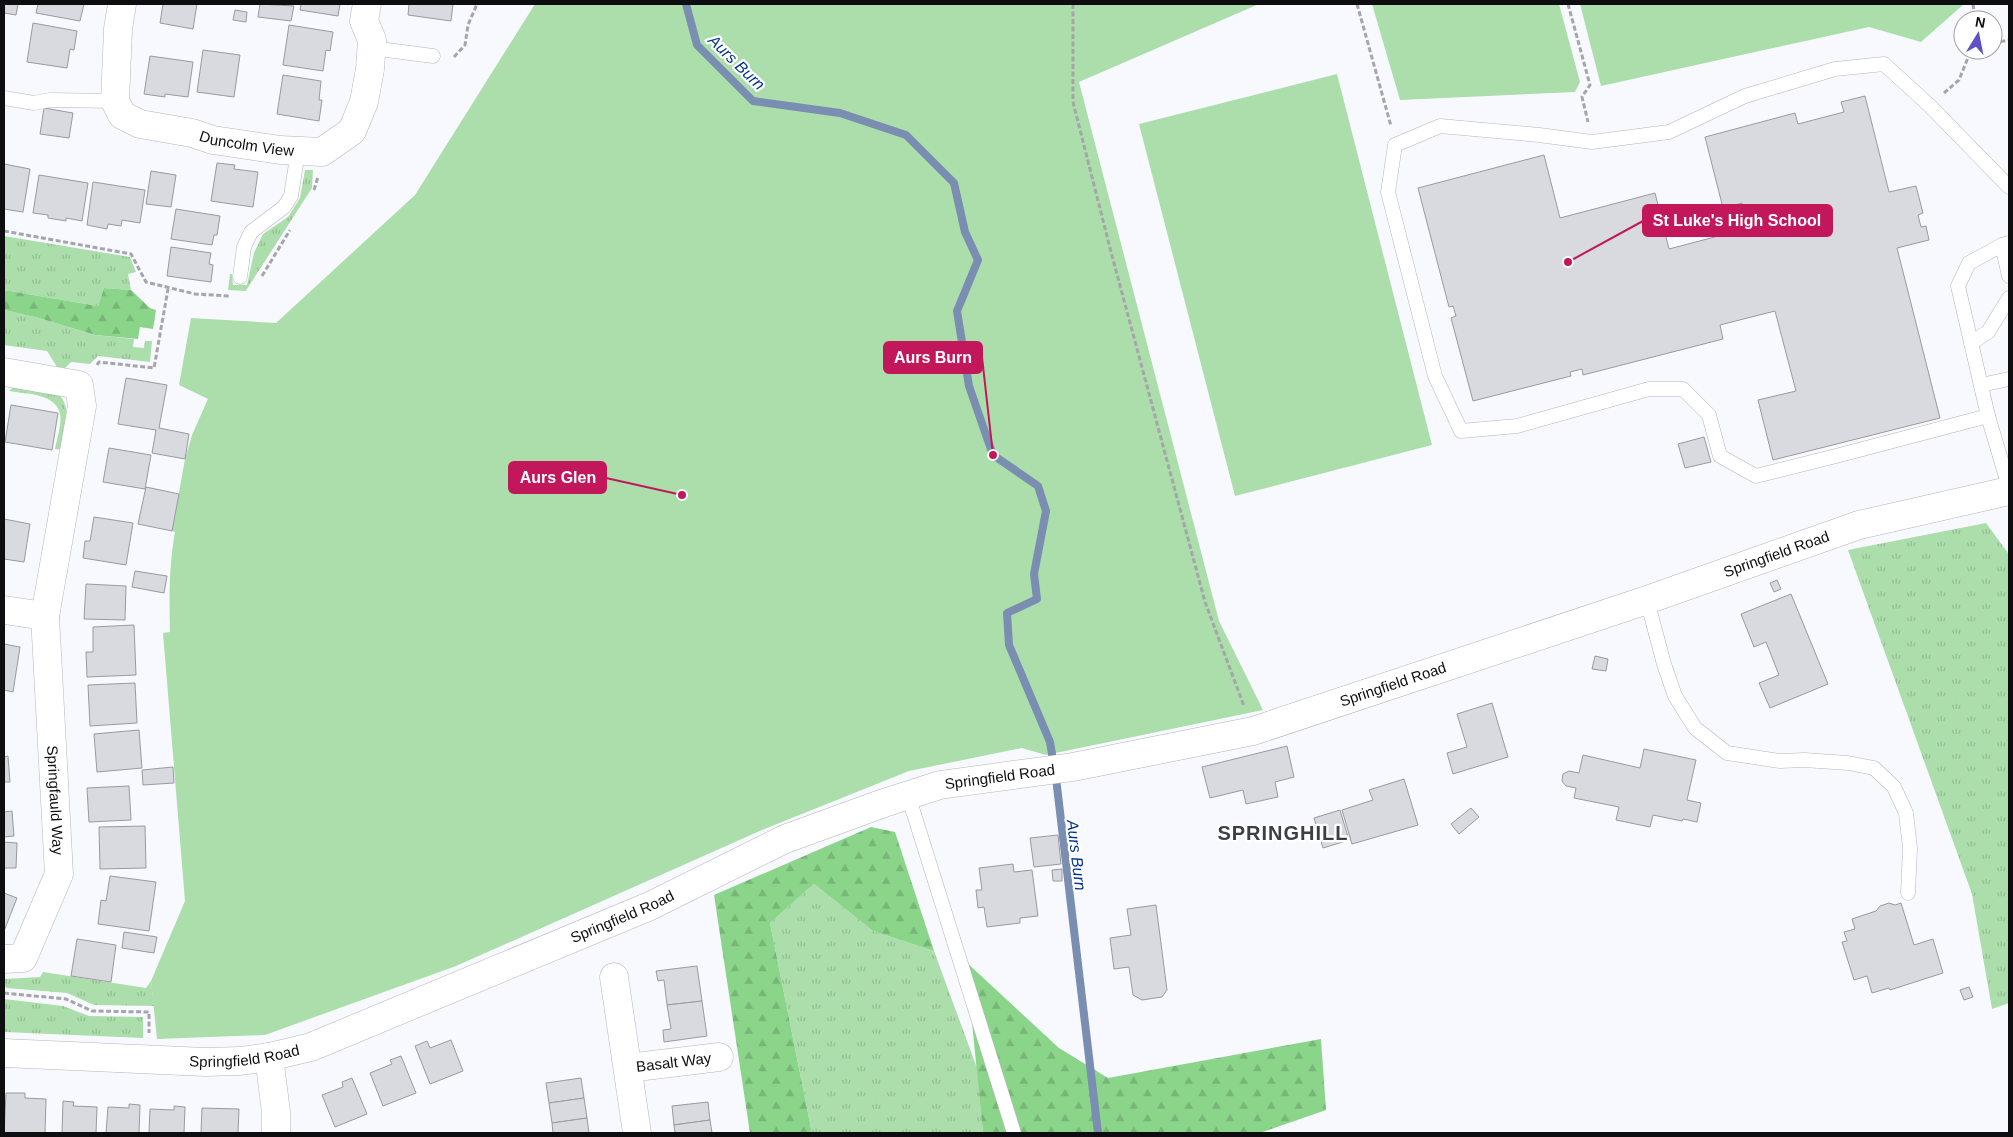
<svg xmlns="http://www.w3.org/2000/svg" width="2013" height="1137" font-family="Helvetica,sans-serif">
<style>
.grass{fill:url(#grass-tufts)}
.forest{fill:url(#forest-firs)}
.park{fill:#acdeab}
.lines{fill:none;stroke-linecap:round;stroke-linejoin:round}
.stream{stroke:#7a8eb1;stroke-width:8}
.building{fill:#d8dae0;stroke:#999aa0}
.lane-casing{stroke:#b4b5bb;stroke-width:15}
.street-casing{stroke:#b4b5bb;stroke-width:29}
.secondary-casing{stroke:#b4b5bb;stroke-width:29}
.path{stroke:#a5a5aa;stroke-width:3;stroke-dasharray:5 2.5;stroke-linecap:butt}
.lane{stroke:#fff;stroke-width:14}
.street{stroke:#fff;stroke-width:28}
.secondary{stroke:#fff;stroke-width:28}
.labels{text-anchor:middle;stroke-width:4.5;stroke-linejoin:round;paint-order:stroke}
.street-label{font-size:15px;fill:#0e0e10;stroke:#fff}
.water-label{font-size:16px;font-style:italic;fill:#00348e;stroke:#fff}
.district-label{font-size:20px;font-weight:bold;letter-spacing:1px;fill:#3e3f44;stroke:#fff}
.leader{fill:none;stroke:#c2185b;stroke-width:2}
.callout-dot{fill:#c2185b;stroke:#fff;stroke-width:2}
.callout{fill:#c2185b;stroke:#c2185b;stroke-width:2}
.callout-label{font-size:16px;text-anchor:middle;font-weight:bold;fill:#fff}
</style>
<defs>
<pattern id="grass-tufts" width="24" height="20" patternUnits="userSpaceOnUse" patternTransform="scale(1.25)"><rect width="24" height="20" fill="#acdeab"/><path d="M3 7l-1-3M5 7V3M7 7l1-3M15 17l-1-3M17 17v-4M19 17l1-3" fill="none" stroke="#93bd92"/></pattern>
<pattern id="forest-firs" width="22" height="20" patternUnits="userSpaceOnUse" patternTransform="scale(1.25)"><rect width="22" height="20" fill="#8bd58b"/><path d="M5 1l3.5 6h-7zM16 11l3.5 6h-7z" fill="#77b677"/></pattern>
</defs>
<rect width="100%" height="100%" fill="#f8f9ff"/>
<g class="grass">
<path d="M 305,170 L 313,170 L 312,188 L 247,289 L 246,291 L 228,290 L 230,274 L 232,274 L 233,285 L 247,285 L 254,253 L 263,234 L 288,217 L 300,198 Z"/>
<path d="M 4,236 L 130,257 L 136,272 L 128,274 L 131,290 L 104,288 L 98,306 L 4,290 Z"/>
<path d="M 4,310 L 39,318 L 95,335 L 134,339 L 133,347 L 144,348 L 145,341 L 152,341 L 150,362 L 98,356 L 90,364 L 71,362 L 65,368 L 57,367 L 47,351 L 4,345 Z"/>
<path d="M 16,384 C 25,385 44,385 51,389 C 75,401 66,430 62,450 L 55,449 C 57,439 62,423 60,414 C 56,393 25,394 9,391 Z"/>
<path d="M 1986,523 L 2008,553 L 2009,559 L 2009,1003 L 1992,1009 L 1972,894 L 1848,550 Z"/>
<path d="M 814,884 L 873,931 L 934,951 L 977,1068 L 983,1133 L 812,1133 L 770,923 Z"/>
<path d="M 43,972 L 146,988 L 151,981 L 154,1006 L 94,1005 L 67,993 L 7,988 L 4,986 L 4,979 L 40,977 Z"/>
<path d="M 4,999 L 63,1006 L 89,1016 L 143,1017 L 143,1038 L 4,1032 Z"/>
</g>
<g class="forest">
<path d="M 104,288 L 131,290 L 150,308 L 156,310 L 153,329 L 140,327 L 138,339 L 95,335 L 39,318 L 4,310 L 4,290 L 98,306 Z"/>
<path d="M 871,827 L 895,832 L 934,951 L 873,931 L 814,884 L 770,923 L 812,1133 L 750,1133 L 714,895 Z"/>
<path d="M 966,962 L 1059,1048 L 1108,1078 L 1321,1039 L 1326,1110 L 1260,1133 L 983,1133 Z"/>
</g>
<g class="park">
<path d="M 535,4 L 1259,4 L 1079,82 L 1219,621 L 1263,710 L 1046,755 L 1022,748 L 909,771 L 762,830 L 456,966 L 265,1035 L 157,1039 L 151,981 L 185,901 L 163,633 L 170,632 C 169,598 169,566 175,532 L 172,531 L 185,459 L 192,435 L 208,399 L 179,385 L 191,318 L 276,323 L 415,195 Z"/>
<path d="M 1372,4 L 1559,4 L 1580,82 L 1575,92 L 1400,100 Z"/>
<path d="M 1580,4 L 1964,4 L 1921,42 L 1869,27 L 1601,86 Z"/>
<path d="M 1337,74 L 1432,445 L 1235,496 L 1139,124 Z"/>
</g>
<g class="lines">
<path class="stream" d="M 686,4 L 697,45 L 753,101 L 840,113 L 906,135 L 954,183 L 965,232 L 978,260 L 957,311 L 969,386 L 993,455 L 1038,486 L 1046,511 L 1034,574 L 1037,599 L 1007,613 L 1009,645 L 1050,742 L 1056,778 L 1098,1133"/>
</g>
<g class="building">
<path d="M 4,4 L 18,4 L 16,15 L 4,13 Z"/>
<path d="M 38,4 L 84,4 L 80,21 L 36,13 Z"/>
<path d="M 163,4 L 197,4 L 193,29 L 160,23 Z"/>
<path d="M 260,4 L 294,6 L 291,21 L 258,17 Z"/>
<path d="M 301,4 L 340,4 L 338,16 L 300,10 Z"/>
<path d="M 409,4 L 453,4 L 451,21 L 408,15 Z"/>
<path d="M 235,10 L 247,12 L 246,22 L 233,20 Z"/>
<path d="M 33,23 L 77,31 L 74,50 L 70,49 L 67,68 L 27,62 Z"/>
<path d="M 289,25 L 333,32 L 330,51 L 326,50 L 323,71 L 283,65 Z"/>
<path d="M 203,50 L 240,55 L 234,97 L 197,92 Z"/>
<path d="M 150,56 L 193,62 L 188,97 L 165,94 L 165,97 L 144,94 Z"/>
<path d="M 283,75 L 321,81 L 319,100 L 322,100 L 319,121 L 277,114 Z"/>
<path d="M 1865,96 L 1889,192 L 1916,186 L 1923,213 L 1918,215 L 1921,227 L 1926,226 L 1929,240 L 1897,248 L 1940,418 L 1773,460 L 1758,400 L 1796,391 L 1775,311 L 1720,325 L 1723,339 L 1583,375 L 1582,369 L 1570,372 L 1571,376 L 1473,401 L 1451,318 L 1456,316 L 1453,306 L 1449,307 L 1418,188 L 1544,155 L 1560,218 L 1655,193 L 1669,249 L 1749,228 L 1742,203 L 1723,208 L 1705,137 L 1795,113 L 1798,124 L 1844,112 L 1841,102 Z"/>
<path d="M 44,108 L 73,113 L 69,138 L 40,134 Z"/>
<path d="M 217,163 L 235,165 L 234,169 L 258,172 L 253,207 L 211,201 Z"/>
<path d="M 4,164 L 30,169 L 23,212 L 4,209 Z"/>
<path d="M 151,171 L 176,175 L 171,207 L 146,204 Z"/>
<path d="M 39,175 L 88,183 L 82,221 L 66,218 L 66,221 L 48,218 L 48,215 L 33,213 Z"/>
<path d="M 93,182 L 145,190 L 140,223 L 122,220 L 121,226 L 108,224 L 107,229 L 87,225 Z"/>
<path d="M 176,209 L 220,216 L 217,235 L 214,235 L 212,245 L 171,239 Z"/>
<path d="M 171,247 L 211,253 L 209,264 L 213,265 L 211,282 L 167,276 Z"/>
<path d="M 126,378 L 167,385 L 159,428 L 189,434 L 185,459 L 152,453 L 156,430 L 118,424 Z"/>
<path d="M 11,405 L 58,413 L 52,450 L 5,442 Z"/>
<path d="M 1704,437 L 1711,462 L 1685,468 L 1678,444 Z"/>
<path d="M 109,448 L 151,455 L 145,489 L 103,482 Z"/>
<path d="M 146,487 L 179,494 L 172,531 L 138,524 Z"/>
<path d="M 94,517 L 133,523 L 126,565 L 83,558 L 85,541 L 90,541 Z"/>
<path d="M 4,519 L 30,524 L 24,562 L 4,559 Z"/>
<path d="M 135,571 L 167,576 L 164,593 L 132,587 Z"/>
<path d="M 1777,580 L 1781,589 L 1774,592 L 1770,583 Z"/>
<path d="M 86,584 L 126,586 L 125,620 L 84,619 Z"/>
<path d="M 1791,594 L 1828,684 L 1770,708 L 1759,683 L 1779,675 L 1766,642 L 1754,647 L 1741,614 Z"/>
<path d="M 134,625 L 136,675 L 87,677 L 86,652 L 93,652 L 93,627 Z"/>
<path d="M 4,644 L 20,647 L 13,692 L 4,690 Z"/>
<path d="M 1595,656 L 1608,659 L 1606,671 L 1592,669 Z"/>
<path d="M 135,683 L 137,723 L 90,726 L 88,685 Z"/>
<path d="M 1492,703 L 1508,757 L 1453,774 L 1447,753 L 1467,747 L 1457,714 Z"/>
<path d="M 139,730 L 142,768 L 97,772 L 94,734 Z"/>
<path d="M 1287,746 L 1294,777 L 1275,782 L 1278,797 L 1246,804 L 1243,790 L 1210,798 L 1202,767 Z"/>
<path d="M 1644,749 L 1696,760 L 1687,800 L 1701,803 L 1697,822 L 1683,819 L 1682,821 L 1653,815 L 1650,827 L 1616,820 L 1619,807 L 1574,798 L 1576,788 L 1566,786 L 1562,781 L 1563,774 L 1569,771 L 1579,773 L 1583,755 L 1640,768 Z"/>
<path d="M 8,756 L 10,782 L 4,782 L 4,757 Z"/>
<path d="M 173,767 L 174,783 L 143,785 L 142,770 Z"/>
<path d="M 1404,779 L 1418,825 L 1352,844 L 1342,810 L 1373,800 L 1369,790 Z"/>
<path d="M 129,786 L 131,820 L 89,822 L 87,788 Z"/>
<path d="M 1471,808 L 1479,817 L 1459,834 L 1451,824 Z"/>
<path d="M 1340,810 L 1349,840 L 1323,848 L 1314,818 Z"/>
<path d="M 12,811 L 14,836 L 4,837 L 4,812 Z"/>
<path d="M 145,826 L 146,868 L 100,869 L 99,827 Z"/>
<path d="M 1058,835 L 1061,864 L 1034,867 L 1030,838 Z"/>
<path d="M 4,842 L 17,843 L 16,868 L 4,868 Z"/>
<path d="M 1013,864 L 1014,872 L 1032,870 L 1038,916 L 1020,918 L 1020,923 L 987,927 L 984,907 L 978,908 L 976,890 L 982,890 L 979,868 Z"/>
<path d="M 1062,869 L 1062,881 L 1053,881 L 1052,870 Z"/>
<path d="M 110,876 L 156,882 L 149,931 L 98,924 L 101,900 L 106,901 Z"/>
<path d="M 4,893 L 17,898 L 4,931 Z"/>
<path d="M 1889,903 L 1895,905 L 1901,903 L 1914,945 L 1933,939 L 1943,973 L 1890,990 L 1889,988 L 1872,993 L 1867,976 L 1854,980 L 1842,942 L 1847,941 L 1844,932 L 1855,929 L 1852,919 L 1876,911 L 1880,906 Z"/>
<path d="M 1156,905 L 1167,990 L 1162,997 L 1142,1000 L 1133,995 L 1129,967 L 1114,969 L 1110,938 L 1131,935 L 1127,909 Z"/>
<path d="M 124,932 L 157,937 L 154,953 L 122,948 Z"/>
<path d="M 77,939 L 116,945 L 111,982 L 71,976 Z"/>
<path d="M 697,966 L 702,1001 L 667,1005 L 664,980 L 658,981 L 656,971 Z"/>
<path d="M 1969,987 L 1973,997 L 1964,1000 L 1960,990 Z"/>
<path d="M 702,1001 L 707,1036 L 664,1042 L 663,1030 L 671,1029 L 667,1005 Z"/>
<path d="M 451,1040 L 463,1071 L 430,1084 L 415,1046 L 427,1041 L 430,1048 Z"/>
<path d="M 401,1056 L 416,1093 L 383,1106 L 370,1073 L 392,1064 L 390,1060 Z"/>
<path d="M 352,1078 L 367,1114 L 335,1127 L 322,1095 L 343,1087 L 342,1082 Z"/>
<path d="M 581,1078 L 584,1098 L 549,1103 L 546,1083 Z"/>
<path d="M 6,1093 L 25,1093 L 25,1098 L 46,1099 L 45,1133 L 4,1133 Z"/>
<path d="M 584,1098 L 587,1118 L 552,1123 L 549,1103 Z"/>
<path d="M 63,1101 L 74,1102 L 73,1106 L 97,1107 L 96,1133 L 62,1133 Z"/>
<path d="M 708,1102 L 710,1120 L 674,1125 L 672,1106 Z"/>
<path d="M 129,1104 L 140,1105 L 139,1133 L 106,1133 L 108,1107 L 129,1108 Z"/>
<path d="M 174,1106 L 185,1107 L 184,1133 L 149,1133 L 150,1109 L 174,1110 Z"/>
<path d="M 202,1108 L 239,1109 L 238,1133 L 201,1133 Z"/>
<path d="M 587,1118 L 589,1133 L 553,1133 L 552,1123 Z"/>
<path d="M 710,1120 L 712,1133 L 675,1133 L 674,1125 Z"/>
</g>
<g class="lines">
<defs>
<g id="lane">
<path d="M 371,48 L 433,56"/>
<path d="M 4,98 L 34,103 L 50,100 L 115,101"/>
<path d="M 2009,243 L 2002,245 L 1969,263 L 1958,286 L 1988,416 L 2009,487"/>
<path d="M 2002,245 L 2009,276"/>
<path d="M 240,277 L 244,247 L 251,232 L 284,207 L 291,196 L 298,151"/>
<path d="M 1971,343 L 1988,332 L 2009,298"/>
<path d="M 1981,385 L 2009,379"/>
<path d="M 1988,416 L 1836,456 L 1756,476 L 1720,456 L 1709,415 L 1683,389 L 1649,389 L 1517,426 L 1461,431 L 1435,376 L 1388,192 L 1395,145 L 1440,126 L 1539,135 L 1592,142 L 1669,132 L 1745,96 L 1835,69 L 1884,64 L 1930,106 L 2009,187"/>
<path d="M 1647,600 L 1664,664 L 1675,696 L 1695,728 L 1727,753 L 1780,761 L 1804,760 L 1848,763 L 1874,768 L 1894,787 L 1906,813 L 1910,848 L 1908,893"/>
<path d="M 908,795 L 1014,1133"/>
</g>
<g id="street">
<path id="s1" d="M 122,4 L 118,29 L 115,101 L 122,115 L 140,124 L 192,133 L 213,140 L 280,150 L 322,152 L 352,131 L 364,102 L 370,69 L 372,40 L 364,21 L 367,4"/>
<path id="s2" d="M 4,372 L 79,385 L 82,406 L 45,616 L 59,874 L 23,958 L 4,959"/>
<path d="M 4,610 L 45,616"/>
<path d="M 614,977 L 637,1133"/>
<path d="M 269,1057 L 276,1112 L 276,1133"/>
<path id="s3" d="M 628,1068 L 719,1057"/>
</g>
<g id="secondary">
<path id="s4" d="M 4,1053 L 205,1062 L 240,1061 L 269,1057 L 311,1047 L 650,906 L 785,839 L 884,803 L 940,785 L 1073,767 L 1253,731 L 1647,600 L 1859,525 L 2009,491"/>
</g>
</defs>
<use href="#lane" class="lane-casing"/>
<use href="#street" class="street-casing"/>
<use href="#secondary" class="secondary-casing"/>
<g class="path">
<path d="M 1073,4 L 1073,102 L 1111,252 L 1205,602 L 1244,706"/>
<path d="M 1357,4 L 1391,126"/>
<path d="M 1568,4 L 1590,85 L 1582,97 L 1588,122"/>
<path d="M 1973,4 L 1975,20"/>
<path d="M 1993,43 L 2009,40"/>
<path d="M 454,57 L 465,45 L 468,25 L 477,4"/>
<path d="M 1944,93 L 1959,80 L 1971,50"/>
<path d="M 314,190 L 318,177"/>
<path d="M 4,231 L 131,254 L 146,282 L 195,294 L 230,296"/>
<path d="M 262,276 L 290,230"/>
<path d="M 97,365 L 99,362 L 154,368 L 168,289"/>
<path d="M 4,993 L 66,999 L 92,1011 L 149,1012 L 149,1033"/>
</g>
<use href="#lane" class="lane"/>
<use href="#street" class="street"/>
<use href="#secondary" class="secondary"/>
</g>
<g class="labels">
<g class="street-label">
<text dy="5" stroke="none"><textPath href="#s1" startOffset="242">Duncolm View</textPath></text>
<text dy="5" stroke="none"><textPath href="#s4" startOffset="1861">Springfield Road</textPath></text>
<text dy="5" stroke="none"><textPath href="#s4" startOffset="1456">Springfield Road</textPath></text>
<text dy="5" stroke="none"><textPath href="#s4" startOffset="1051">Springfield Road</textPath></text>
<text dy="5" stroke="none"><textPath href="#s2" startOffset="495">Springfauld Way</textPath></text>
<text dy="5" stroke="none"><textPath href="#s4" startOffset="646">Springfield Road</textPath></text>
<text dy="5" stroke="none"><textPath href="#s4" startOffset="241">Springfield Road</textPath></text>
<text dy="5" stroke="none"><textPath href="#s3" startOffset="46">Basalt Way</textPath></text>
</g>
<g class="water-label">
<text transform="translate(737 62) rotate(44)" y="6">Aurs Burn</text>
<text transform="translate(1077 855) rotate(83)" y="6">Aurs Burn</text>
</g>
<g class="district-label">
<text x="1283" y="840">SPRINGHILL</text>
</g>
</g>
<path class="leader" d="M1568 262L1643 221M993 455L982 357M682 495L606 478"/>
<g class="callout-dot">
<circle cx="1568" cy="262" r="5"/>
<circle cx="993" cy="455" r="5"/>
<circle cx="682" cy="495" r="5"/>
</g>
<g class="callout">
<rect x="1643" y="205" width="189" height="31" rx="5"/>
<rect x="884" y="342" width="98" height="31" rx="5"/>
<rect x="509" y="462" width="97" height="31" rx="5"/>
</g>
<g class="callout-label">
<text x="1737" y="226">St Luke's High School</text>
<text x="933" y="363">Aurs Burn</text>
<text x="558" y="483">Aurs Glen</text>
</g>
<rect width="2013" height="1137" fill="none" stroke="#0e0e10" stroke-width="10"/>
<g transform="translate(1978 35) rotate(10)"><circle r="24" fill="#ffffff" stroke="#9f9f9f"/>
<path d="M0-4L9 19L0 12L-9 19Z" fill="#5f50c8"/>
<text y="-8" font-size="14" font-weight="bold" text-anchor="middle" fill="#0e0e10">N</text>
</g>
</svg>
